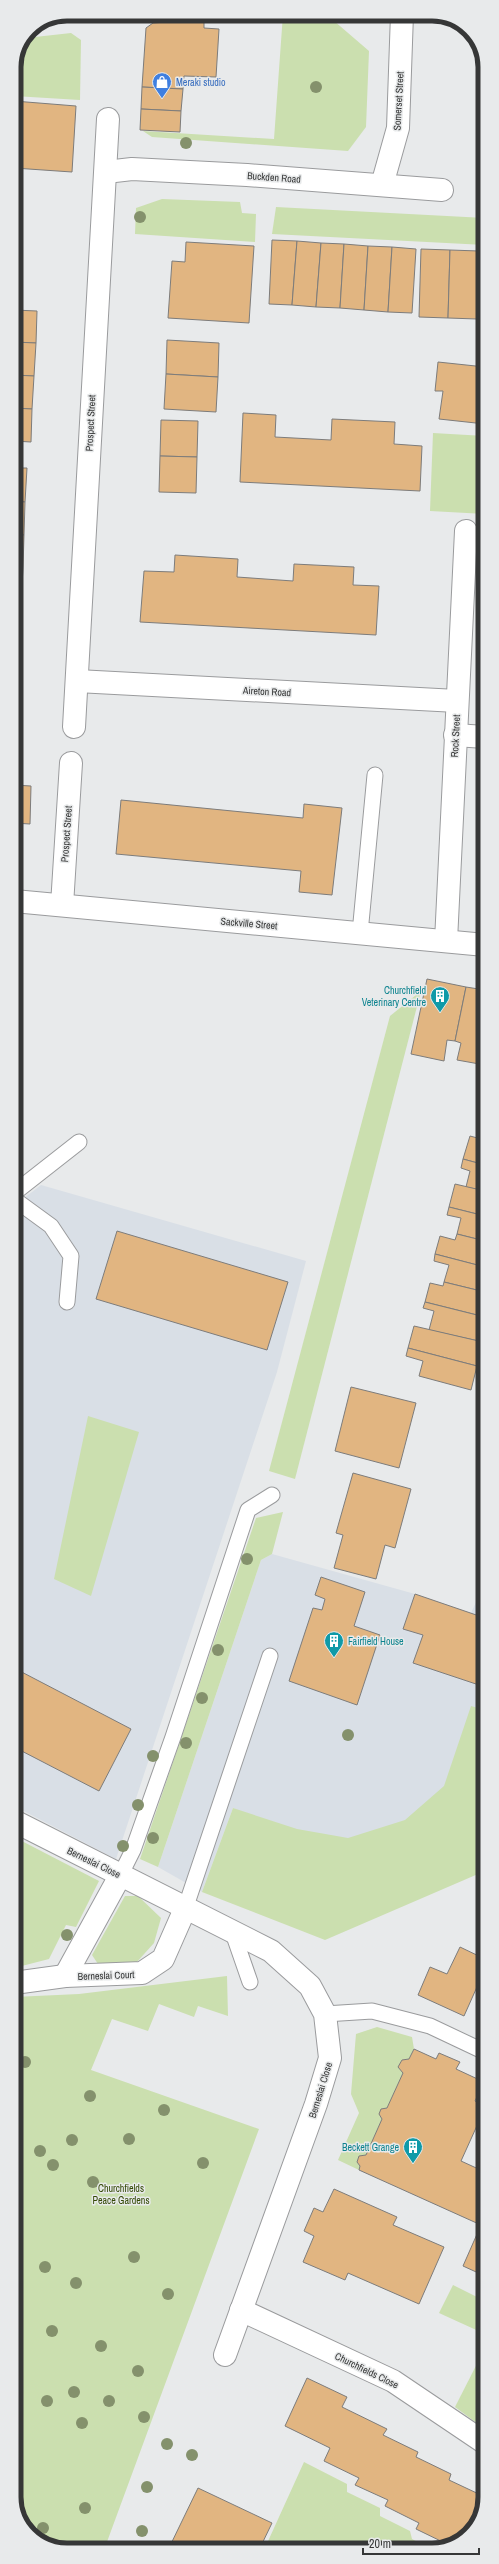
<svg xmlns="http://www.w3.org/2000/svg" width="499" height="2564" font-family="'Archivo Narrow',sans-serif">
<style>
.built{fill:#d9dfe6}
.green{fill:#cbdfaf}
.building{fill:#e1b581;stroke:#7d7c7b}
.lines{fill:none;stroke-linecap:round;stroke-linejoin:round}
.lane-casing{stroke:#9a9b9d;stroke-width:17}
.street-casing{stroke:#9a9b9d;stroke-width:24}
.lane{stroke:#fff;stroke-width:15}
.street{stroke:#fff;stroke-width:22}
.tree{fill:#84916c}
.labels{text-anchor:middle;stroke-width:3;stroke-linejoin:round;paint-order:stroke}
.shop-label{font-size:10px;fill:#366cbe;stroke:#e8eaeb;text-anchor:start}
.street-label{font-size:10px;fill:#363737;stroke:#e8eaeb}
.culture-label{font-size:10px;fill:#0d838f;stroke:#e8eaeb;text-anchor:end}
.park-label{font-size:10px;fill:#334804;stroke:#e8eaeb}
.rim{fill:none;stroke:#363737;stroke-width:5}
</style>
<rect width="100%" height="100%" fill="#e8eaeb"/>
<g class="built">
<path d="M 41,1185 L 306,1261 L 277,1372 L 116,1859 L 14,1806 L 14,1206 Z"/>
<path d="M 272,1554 L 415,1594 L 471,1613 L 485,1583 L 485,1871 L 377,1877 L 233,1808 L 202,1892 L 158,1867 L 261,1560 Z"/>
</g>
<g class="green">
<path d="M 283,14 L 326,14 L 369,51 L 366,127 L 348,151 L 152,137 L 143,131 L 274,139 Z"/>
<path d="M 71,33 L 81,40 L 80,100 L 14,96 L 14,66 L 26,38 Z"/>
<path d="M 162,199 L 240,202 L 242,213 L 256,214 L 255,242 L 135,234 L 136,208 Z"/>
<path d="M 276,207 L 485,218 L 485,245 L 272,234 Z"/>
<path d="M 14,217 L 22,218 L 19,304 L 14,304 Z"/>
<path d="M 433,433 L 485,436 L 485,514 L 430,511 Z"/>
<path d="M 421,991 L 295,1479 L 269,1471 L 390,1016 Z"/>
<path d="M 88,1416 L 139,1432 L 91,1596 L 54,1579 Z"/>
<path d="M 283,1512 L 272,1554 L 261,1560 L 158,1867 L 140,1859 L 256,1518 Z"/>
<path d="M 471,1706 L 485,1710 L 485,1871 L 325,1940 L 202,1892 L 233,1808 L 297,1829 L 348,1838 L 405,1820 L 444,1786 Z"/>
<path d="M 14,1837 L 99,1881 L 76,1927 L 66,1925 L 49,1959 L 14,1968 Z"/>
<path d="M 125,1896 L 138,1896 L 161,1918 L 154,1943 L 136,1963 L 98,1964 L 92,1955 Z"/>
<path d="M 227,1976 L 228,2016 L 198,2006 L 194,2017 L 159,2004 L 148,2031 L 112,2019 L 91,2070 L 259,2129 L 104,2550 L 60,2550 L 30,2535 L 14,2504 L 14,1997 L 79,1994 Z"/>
<path d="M 377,2027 L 412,2037 L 414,2049 L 409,2059 L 402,2060 L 398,2067 L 403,2073 L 387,2108 L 381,2109 L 379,2114 L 382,2119 L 366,2155 L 359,2156 L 357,2162 L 360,2166 L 359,2170 L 338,2160 L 359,2113 L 351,2094 L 356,2034 Z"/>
<path d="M 453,2285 L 485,2301 L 485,2334 L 439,2313 Z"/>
<path d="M 485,2348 L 485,2429 L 455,2407 Z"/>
<path d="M 304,2462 L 347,2484 L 347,2492 L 380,2508 L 380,2516 L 410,2531 L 412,2539 L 433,2550 L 264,2550 Z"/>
</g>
<g class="building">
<path d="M 204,19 L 204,28 L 219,29 L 216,77 L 184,76 L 183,89 L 142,87 L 146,28 L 153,23 Z"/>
<path d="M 142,87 L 183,89 L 181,111 L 141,109 Z"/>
<path d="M 14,101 L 76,106 L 72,172 L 14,168 Z"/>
<path d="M 141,109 L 181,111 L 180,132 L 140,130 Z"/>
<path d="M 272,240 L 297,241 L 292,305 L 269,304 Z"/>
<path d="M 297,241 L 321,243 L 316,307 L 292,305 Z"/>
<path d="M 186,242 L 254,246 L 249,323 L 168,318 L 172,261 L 185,262 Z"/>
<path d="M 321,243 L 344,244 L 340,308 L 316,307 Z"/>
<path d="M 344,244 L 368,246 L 364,310 L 340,308 Z"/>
<path d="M 368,246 L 392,247 L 388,312 L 364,310 Z"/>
<path d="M 392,247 L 416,249 L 412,313 L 388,312 Z"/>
<path d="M 421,249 L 450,250 L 448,318 L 419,317 Z"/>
<path d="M 450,250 L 479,251 L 477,319 L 448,318 Z"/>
<path d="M 479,251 L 485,251 L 485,319 L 477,319 Z"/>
<path d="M 14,310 L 37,311 L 36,343 L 14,342 Z"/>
<path d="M 167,340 L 219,343 L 218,377 L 166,374 Z"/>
<path d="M 14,342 L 36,343 L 34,376 L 14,375 Z"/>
<path d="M 438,362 L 485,367 L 485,424 L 439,419 L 443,391 L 435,391 Z"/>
<path d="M 166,374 L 218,377 L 216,412 L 164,409 Z"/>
<path d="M 14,375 L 34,376 L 32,409 L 14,408 Z"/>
<path d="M 14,408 L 32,409 L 31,442 L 14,441 Z"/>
<path d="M 243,413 L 276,415 L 275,437 L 331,440 L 332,419 L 395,422 L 394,444 L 422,446 L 420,491 L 240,482 Z"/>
<path d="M 161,420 L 198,421 L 197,457 L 160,456 Z"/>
<path d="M 160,456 L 197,457 L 196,493 L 159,492 Z"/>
<path d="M 14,468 L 27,468 L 25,502 L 14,501 Z"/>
<path d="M 14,501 L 25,502 L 24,535 L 14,534 Z"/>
<path d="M 14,534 L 24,535 L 23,568 L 14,568 Z"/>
<path d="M 175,555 L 238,559 L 237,577 L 293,581 L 294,564 L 354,567 L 353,585 L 379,586 L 376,635 L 140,622 L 144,571 L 174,572 Z"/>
<path d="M 14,568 L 23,568 L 21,601 L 14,601 Z"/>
<path d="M 14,601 L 21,601 L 20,635 L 14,635 Z"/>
<path d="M 14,785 L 31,786 L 30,824 L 14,823 Z"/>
<path d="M 121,800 L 303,818 L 304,804 L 342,808 L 332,895 L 299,892 L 301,871 L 116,854 Z"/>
<path d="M 485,845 L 485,872 L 482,871 Z"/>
<path d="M 427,979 L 466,987 L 455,1041 L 447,1040 L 444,1061 L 411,1054 Z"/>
<path d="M 466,987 L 485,990 L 485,1065 L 457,1060 L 461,1043 L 455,1041 Z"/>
<path d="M 470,1136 L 485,1140 L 485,1165 L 463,1159 Z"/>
<path d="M 463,1159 L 485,1165 L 485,1191 L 466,1187 L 470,1171 L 461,1168 Z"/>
<path d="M 455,1184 L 485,1191 L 485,1216 L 449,1207 Z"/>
<path d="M 449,1207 L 485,1216 L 485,1241 L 457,1234 L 461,1218 L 447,1215 Z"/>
<path d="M 117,1231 L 288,1282 L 267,1350 L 96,1299 Z"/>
<path d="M 457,1234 L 485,1241 L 485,1267 L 435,1254 L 440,1236 L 455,1240 Z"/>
<path d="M 435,1254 L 485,1267 L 485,1292 L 444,1282 L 449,1265 L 434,1261 Z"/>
<path d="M 444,1282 L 485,1292 L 485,1317 L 425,1302 L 430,1283 L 443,1286 Z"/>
<path d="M 425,1302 L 485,1317 L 483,1342 L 429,1330 L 434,1311 L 423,1308 Z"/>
<path d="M 414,1326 L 483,1342 L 477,1366 L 408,1348 Z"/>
<path d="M 408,1348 L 477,1366 L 471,1390 L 419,1376 L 423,1361 L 406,1356 Z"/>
<path d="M 351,1387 L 416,1403 L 399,1468 L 335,1451 Z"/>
<path d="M 353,1473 L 411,1489 L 395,1548 L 385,1545 L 376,1579 L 334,1568 L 343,1535 L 336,1533 Z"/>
<path d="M 321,1577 L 365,1592 L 354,1626 L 380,1635 L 357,1705 L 289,1681 L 313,1608 L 322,1610 L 325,1599 L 315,1595 Z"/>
<path d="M 415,1594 L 485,1618 L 485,1687 L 413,1663 L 423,1635 L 403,1629 Z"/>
<path d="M 14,1668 L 131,1729 L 99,1791 L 14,1747 Z"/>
<path d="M 460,1947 L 485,1959 L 485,1969 L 464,2016 L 418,1995 L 430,1967 L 447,1974 Z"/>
<path d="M 414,2049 L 436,2059 L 439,2053 L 460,2062 L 456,2069 L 484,2082 L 475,2101 L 485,2108 L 461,2161 L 485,2172 L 485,2276 L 463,2266 L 481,2225 L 359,2170 L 360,2166 L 357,2162 L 359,2156 L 366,2155 L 382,2119 L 379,2114 L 381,2109 L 387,2108 L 403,2073 L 398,2067 L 402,2060 L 409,2059 Z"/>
<path d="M 334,2189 L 397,2217 L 393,2225 L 444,2247 L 419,2304 L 348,2273 L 345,2280 L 303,2262 L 314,2236 L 304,2231 L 314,2208 L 323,2212 Z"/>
<path d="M 307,2378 L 347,2397 L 342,2407 L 387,2429 L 383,2435 L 418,2452 L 416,2457 L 451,2474 L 449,2480 L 483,2496 L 462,2537 L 449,2545 L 416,2529 L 419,2523 L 385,2506 L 388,2500 L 355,2485 L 359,2478 L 324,2461 L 330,2448 L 285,2426 Z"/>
<path d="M 198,2488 L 272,2523 L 259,2550 L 168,2550 Z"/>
</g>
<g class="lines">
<defs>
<g id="lane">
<path d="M 360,933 L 375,775"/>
<path d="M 14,1136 L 14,1144"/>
<path d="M 14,1193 L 79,1142"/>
<path d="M 14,1199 L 51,1226 L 71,1256 L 67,1302"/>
<path d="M 121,1874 L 133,1850 L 173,1737 L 248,1510 L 272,1495"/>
<path d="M 185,1909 L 270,1656"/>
<path d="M 233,1933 L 250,1982"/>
<path d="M 325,2014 L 372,2011 L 430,2026 L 485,2052"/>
</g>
<g id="street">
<path d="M 106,172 L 132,169 L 247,175 L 442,190"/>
<path d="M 382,185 L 398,128 L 402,14"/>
<path d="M 77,681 L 457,701"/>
<path d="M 74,727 L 108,119"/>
<path d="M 455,735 L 485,737"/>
<path d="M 14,901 L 485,945"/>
<path d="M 62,905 L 71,763"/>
<path d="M 446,941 L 466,531"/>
<path d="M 14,1821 L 271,1951 L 310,1986 L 325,2014 L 330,2058 L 316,2104 L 225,2355"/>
<path d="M 65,1976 L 121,1874"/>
<path d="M 14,1983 L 65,1976 L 142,1973 L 163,1959 L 185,1909"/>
<path d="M 241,2310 L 393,2381 L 485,2443"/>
</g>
</defs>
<use href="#lane" class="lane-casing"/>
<use href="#street" class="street-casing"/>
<use href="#lane" class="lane"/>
<use href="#street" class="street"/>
</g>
<g class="tree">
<circle cx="316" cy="87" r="6"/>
<circle cx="186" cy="143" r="6"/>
<circle cx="140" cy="217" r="6"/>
<circle cx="247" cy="1559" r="6"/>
<circle cx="218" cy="1650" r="6"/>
<circle cx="202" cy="1698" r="6"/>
<circle cx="348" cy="1735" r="6"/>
<circle cx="186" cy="1743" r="6"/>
<circle cx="153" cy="1756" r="6"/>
<circle cx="138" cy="1805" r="6"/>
<circle cx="153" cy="1838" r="6"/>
<circle cx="123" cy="1846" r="6"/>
<circle cx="67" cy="1935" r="6"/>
<circle cx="25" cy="2062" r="6"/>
<circle cx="90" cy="2096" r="6"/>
<circle cx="164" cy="2110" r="6"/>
<circle cx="129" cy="2139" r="6"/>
<circle cx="72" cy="2140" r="6"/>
<circle cx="40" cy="2151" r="6"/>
<circle cx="203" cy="2163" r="6"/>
<circle cx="53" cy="2165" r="6"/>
<circle cx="93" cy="2182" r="6"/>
<circle cx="134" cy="2257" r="6"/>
<circle cx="45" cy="2267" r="6"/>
<circle cx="76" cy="2283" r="6"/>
<circle cx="168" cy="2294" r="6"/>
<circle cx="52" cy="2331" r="6"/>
<circle cx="101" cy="2346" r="6"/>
<circle cx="138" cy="2371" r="6"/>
<circle cx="74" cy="2392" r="6"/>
<circle cx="47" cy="2401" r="6"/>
<circle cx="109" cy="2401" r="6"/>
<circle cx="144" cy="2417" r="6"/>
<circle cx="82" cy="2423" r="6"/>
<circle cx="167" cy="2444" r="6"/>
<circle cx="192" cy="2455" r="6"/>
<circle cx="147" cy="2487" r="6"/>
<circle cx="85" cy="2508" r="6"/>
<circle cx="43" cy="2528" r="6"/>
<circle cx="142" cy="2531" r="6"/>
</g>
<defs>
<symbol id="shop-pin" viewBox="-11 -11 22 30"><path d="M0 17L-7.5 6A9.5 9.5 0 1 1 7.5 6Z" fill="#3f7fe0" stroke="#e8eaeb"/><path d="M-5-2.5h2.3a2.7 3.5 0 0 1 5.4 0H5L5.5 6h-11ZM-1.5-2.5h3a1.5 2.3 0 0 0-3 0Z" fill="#fff"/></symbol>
<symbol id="building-pin" viewBox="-11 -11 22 30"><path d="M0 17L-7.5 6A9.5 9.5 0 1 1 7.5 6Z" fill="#0f9aa8" stroke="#e8eaeb"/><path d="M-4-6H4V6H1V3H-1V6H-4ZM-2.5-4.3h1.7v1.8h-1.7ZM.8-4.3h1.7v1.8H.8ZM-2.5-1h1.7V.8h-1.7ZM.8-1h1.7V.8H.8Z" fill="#fff"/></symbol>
</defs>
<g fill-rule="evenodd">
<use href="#shop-pin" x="151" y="71" width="22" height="30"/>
<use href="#building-pin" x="429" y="985" width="22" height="30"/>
<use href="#building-pin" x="323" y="1630" width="22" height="30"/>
<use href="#building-pin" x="402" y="2136" width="22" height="30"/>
</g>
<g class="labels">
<g class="shop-label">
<text x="176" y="86">Meraki studio</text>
</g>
<g class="street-label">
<text transform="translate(398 101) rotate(-87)" y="4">Somerset Street</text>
<text transform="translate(274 177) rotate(4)" y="4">Buckden Road</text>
<text transform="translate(90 423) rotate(-87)" y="4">Prospect Street</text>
<text transform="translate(267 691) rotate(3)" y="4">Aireton Road</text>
<text transform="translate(455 736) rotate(-87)" y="4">Rock Street</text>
<text transform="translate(66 834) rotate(-86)" y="4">Prospect Street</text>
<text transform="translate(249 923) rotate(5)" y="4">Sackville Street</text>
<text transform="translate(94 1862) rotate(26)" y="4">Berneslai Close</text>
<text transform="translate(106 1975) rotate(-2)" y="4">Berneslai Court</text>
<text transform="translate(320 2090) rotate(-73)" y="4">Berneslai Close</text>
<text transform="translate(367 2370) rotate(26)" y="4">Churchfields Close</text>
</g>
<g class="culture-label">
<text x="426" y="994">Churchfield<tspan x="426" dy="12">Veterinary Centre</tspan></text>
<text x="348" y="1645" text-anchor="start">Fairfield House</text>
<text x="399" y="2151">Beckett Grange</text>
</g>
<g class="park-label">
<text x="121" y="2192">Churchfields<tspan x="121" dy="12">Peace Gardens</tspan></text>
</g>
</g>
<path d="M0 0H499V2564H0ZM67 21H432A46 46 0 0 1 478 67V2497A46 46 0 0 1 432 2543H67A46 46 0 0 1 21 2497V67A46 46 0 0 1 67 21Z" fill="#e8eaeb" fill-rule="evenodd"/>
<path class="rim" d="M67 21H432A46 46 0 0 1 478 67V2497A46 46 0 0 1 432 2543H67A46 46 0 0 1 21 2497V67A46 46 0 0 1 67 21Z"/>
<path d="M363 2548v6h116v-6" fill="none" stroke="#363737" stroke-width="2"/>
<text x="369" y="2548" font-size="12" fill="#363737" stroke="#e8eaeb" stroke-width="3" paint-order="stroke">20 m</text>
</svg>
